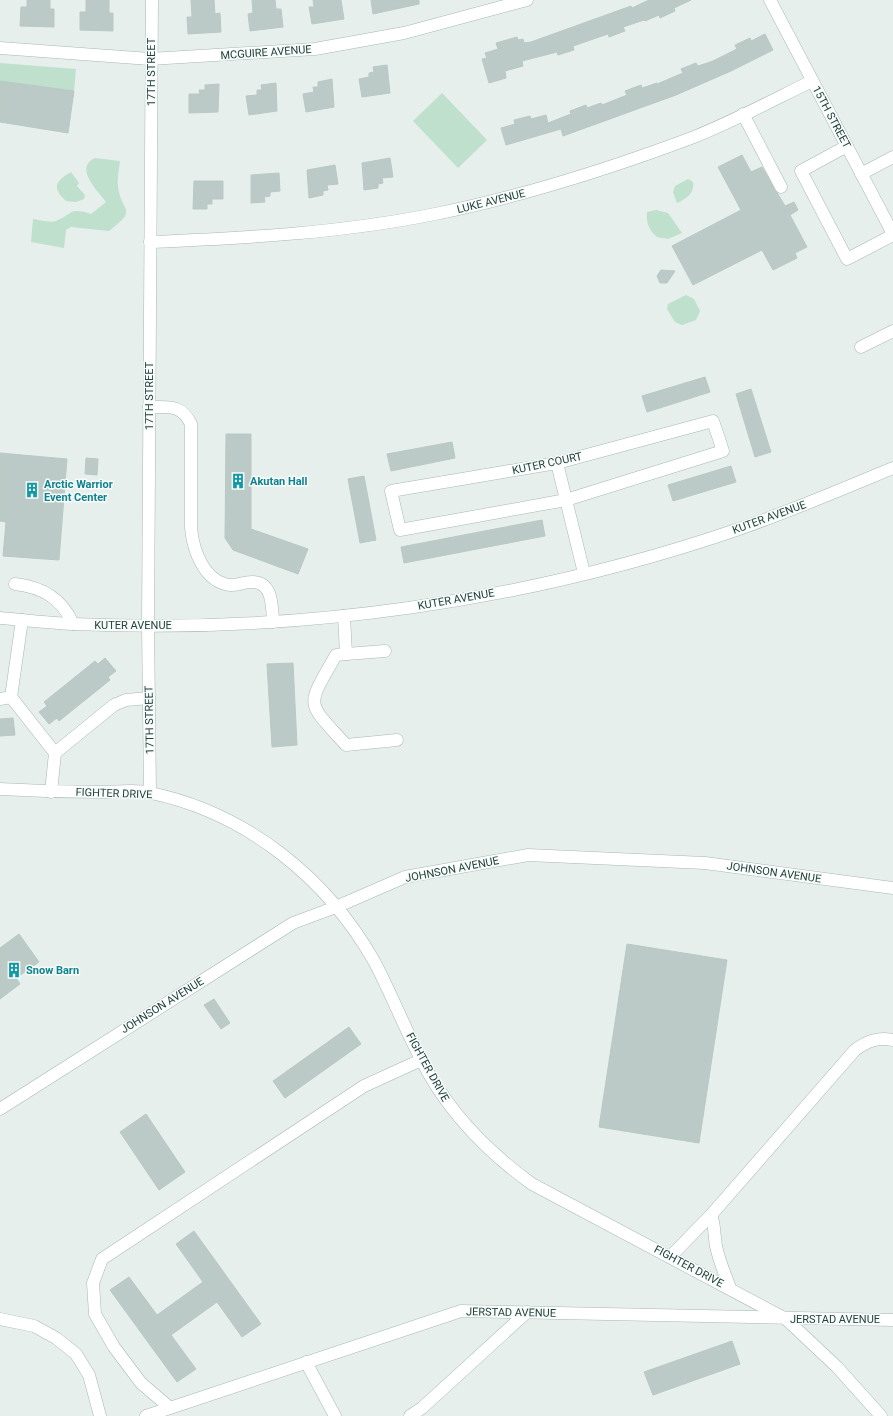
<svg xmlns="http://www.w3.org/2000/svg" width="893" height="1416" font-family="Roboto,sans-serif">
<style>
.green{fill:#bee0cc}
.building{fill:#bbcac6;stroke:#b8c9c4}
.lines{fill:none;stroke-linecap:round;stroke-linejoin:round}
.minor-casing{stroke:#a8b8b4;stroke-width:13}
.minor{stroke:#fff;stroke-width:12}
.labels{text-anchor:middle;stroke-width:3;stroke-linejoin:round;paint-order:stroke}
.street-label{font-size:11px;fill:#23423e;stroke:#f7fbf9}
.culture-label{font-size:11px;font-weight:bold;fill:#0d838f;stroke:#f7fbf9;text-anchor:start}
</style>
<rect width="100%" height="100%" fill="#e6efec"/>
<g class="green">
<path d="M 0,63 L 76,69 L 74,91 L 0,81 Z"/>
<path d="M 442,93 L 487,140 L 458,168 L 413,121 Z"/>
<path d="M 95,158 L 120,161 C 119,170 117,179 118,187 C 122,214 139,208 109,231 L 71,227 L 66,230 L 64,248 L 31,242 L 33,219 C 39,220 50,223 56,221 C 74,214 68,207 91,214 L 106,202 C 99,192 73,168 95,158 Z"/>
<path d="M 71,172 L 79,183 L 77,186 L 85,195 L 84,199 L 76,202 L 66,201 C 51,187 56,181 71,172 Z"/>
<path d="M 688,179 L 693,182 C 695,193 686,199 677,203 L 673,192 L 675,186 Z"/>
<path d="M 656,210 L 668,213 L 682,233 L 668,239 L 657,237 C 649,230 646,223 647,212 Z"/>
<path d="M 686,295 L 694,299 L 700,311 L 696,320 L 682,325 L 675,322 L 667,309 L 668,304 Z"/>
</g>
<g class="building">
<path d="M 27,0 L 50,0 L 50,9 L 54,9 L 54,27 L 20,26 L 21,7 L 27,7 Z"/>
<path d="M 86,0 L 109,0 L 109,13 L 113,13 L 113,31 L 80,30 L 80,12 L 86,12 Z"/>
<path d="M 191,0 L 214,0 L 215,14 L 220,13 L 221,32 L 188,34 L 187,17 L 192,17 Z"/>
<path d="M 252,0 L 275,0 L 276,9 L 281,9 L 283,27 L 250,31 L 248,14 L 253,13 Z"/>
<path d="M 313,0 L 341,0 L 344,19 L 312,24 L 309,7 L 314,7 Z"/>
<path d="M 371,0 L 419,0 L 419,4 L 373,14 Z"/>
<path d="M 649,0 L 691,0 L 674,8 L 675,11 L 660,18 L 659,15 L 645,21 L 644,20 L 623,27 L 625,31 L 609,37 L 608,34 L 573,46 L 574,50 L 558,55 L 557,52 L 522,61 L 523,66 L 505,71 L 506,78 L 489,83 L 482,59 L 487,58 L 485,53 L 498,49 L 496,43 L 517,37 L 518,40 L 523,39 L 524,43 L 531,42 L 631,6 L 632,8 Z"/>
<path d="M 765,34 L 773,50 L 731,71 L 676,95 L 563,136 L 561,129 L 506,145 L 501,128 L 515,124 L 514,120 L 530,116 L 531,119 L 546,115 L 548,123 L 571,114 L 570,111 L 586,105 L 587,108 L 601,103 L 602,105 L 627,95 L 625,91 L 641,85 L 642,88 L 657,83 L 657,84 L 683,73 L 681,69 L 696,63 L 698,66 L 713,61 L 737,49 L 735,45 L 750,38 L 751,41 Z"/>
<path d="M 387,65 L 390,93 L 362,97 L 359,79 L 369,77 L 369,73 L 374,72 L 373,67 Z"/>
<path d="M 332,79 L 334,107 L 306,112 L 303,94 L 314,92 L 313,87 L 318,87 L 318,82 Z"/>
<path d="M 0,81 L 74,91 L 68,133 L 0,122 Z"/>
<path d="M 276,83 L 277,111 L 249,115 L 246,96 L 257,95 L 257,90 L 262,90 L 261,85 Z"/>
<path d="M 219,84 L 218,112 L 189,113 L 189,94 L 200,94 L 199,90 L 205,90 L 205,85 Z"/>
<path d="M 742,155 L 751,172 L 762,167 L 785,206 L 794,202 L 798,210 L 790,215 L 807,247 L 795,253 L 797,258 L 773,270 L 762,250 L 693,285 L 672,246 L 741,210 L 718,167 Z"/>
<path d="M 390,158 L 393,177 L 382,178 L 383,183 L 378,184 L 378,188 L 364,190 L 362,163 Z"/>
<path d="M 335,165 L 338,184 L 327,185 L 328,190 L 323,191 L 323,195 L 309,198 L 307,170 Z"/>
<path d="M 279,173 L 280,191 L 270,192 L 270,196 L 264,197 L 265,202 L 251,203 L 251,175 Z"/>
<path d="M 194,181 L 223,181 L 223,199 L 212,199 L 212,204 L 207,204 L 207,209 L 193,209 Z"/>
<path d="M 661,270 L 675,271 L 667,283 L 660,283 L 657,276 Z"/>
<path d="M 705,377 L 710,392 L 647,412 L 642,396 Z"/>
<path d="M 751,389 L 771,452 L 755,457 L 736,394 Z"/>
<path d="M 226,434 L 251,434 L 251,529 L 308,549 L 298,574 L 233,550 L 225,538 Z"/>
<path d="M 452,442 L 455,458 L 391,471 L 387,454 Z"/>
<path d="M 0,453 L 67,459 L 59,560 L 3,556 L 6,522 L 0,521 Z"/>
<path d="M 86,458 L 98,459 L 97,475 L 85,474 Z"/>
<path d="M 731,466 L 736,482 L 673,501 L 668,485 Z"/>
<path d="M 364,476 L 376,540 L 360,543 L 348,479 Z"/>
<path d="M 542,520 L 545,536 L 404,563 L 401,547 Z"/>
<path d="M 105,658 L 116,671 L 108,677 L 110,680 L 59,721 L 57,718 L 49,724 L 39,712 L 47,706 L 44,702 L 95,661 L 98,664 Z"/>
<path d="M 293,663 L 297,745 L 272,747 L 267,664 Z"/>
<path d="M 13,718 L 15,735 L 0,736 L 0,719 Z"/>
<path d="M 19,934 L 39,962 L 16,978 L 20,984 L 0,999 L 0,948 Z"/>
<path d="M 627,944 L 727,960 L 699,1143 L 599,1127 Z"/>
<path d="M 214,999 L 230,1023 L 221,1029 L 204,1005 Z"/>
<path d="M 349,1027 L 361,1044 L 285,1098 L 273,1081 Z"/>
<path d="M 146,1114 L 185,1172 L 159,1190 L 120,1132 Z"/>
<path d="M 194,1231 L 261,1324 L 242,1337 L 217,1302 L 171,1335 L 196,1369 L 177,1382 L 110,1290 L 129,1277 L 157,1315 L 203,1282 L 176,1244 Z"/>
<path d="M 732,1341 L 740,1364 L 653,1395 L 644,1372 Z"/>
</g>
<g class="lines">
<defs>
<g id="minor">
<path d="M 770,0 L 893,234"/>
<path d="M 0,48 L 150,59 L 315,49 L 404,33 L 527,0"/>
<path d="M 743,114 L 781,187"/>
<path d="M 847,146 L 801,171 L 847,259 L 893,235"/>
<path d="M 861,174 L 893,157"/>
<path d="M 150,242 C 246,238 341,233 435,214 C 524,196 609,169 694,137 C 734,121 773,100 812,81"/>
<path d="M 861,347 L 893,331"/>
<path d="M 149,407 C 169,407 181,404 191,424 L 191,528 C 193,550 204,582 230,585 C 236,586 244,582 251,582 C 273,581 272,606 273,622"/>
<path d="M 713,421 L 723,451 L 566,500 L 400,530 L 391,491 L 557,463 Z"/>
<path d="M 557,463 L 584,573"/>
<path d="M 15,584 C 42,587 62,598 73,624"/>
<path d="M 344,616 L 346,654 L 385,651"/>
<path d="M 0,618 C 24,620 49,623 73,624 C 298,634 526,602 739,529 C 791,511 842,489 893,468"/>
<path d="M 346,654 L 336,655 C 306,708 305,700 346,745 L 397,740"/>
<path d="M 11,697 L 55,753 L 51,792"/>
<path d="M 0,699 L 11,697 L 22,620"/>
<path d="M 55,753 L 114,705 L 126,700 L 149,698"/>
<path d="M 0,789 C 34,791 67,792 101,792 C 117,792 136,789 151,793 C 246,813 326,877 374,961 C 391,993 404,1027 421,1059 C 447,1111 485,1150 532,1184 L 786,1319 L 837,1367 L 881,1416"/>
<path d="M 150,792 L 148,625 L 152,0"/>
<path d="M 0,1109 L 293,923 L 336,907 L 405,877 L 528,855 L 705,863 L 893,888"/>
<path d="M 711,1215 C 715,1225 714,1235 716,1246 C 719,1261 725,1274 730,1288"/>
<path d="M 670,1257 L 711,1215 L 855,1050 C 867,1041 878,1037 893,1040"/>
<path d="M 0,1319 L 34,1326 L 56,1338 L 76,1354 L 89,1375 L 100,1416"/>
<path d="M 306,1362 L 335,1416"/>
<path d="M 169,1407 L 141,1383 L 114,1347 L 95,1314 L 93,1283 L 102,1259 L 364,1086 L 421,1060"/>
<path d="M 146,1416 L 461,1311 L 893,1320"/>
<path d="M 410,1416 L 422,1408 L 527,1312"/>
</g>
</defs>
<use href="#minor" class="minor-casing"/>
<use href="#minor" class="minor"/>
</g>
<defs>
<symbol id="building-bare" viewBox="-9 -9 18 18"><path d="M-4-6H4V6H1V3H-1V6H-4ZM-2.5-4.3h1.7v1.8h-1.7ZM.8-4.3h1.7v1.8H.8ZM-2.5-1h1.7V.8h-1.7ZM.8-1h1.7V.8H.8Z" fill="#0f9aa8" stroke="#f7fbf9" stroke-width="2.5" paint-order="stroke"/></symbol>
</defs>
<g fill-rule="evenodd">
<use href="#building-bare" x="227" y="470" width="22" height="22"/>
<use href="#building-bare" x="21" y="479" width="22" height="22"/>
<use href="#building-bare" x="3" y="959" width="22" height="22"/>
</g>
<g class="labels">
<g class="street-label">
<text transform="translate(266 52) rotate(-4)" y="4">MCGUIRE AVENUE</text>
<text transform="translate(151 72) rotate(-90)" y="4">17TH STREET</text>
<text transform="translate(832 117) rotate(62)" y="4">15TH STREET</text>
<text transform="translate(491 201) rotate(-14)" y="4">LUKE AVENUE</text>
<text transform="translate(149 396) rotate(-90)" y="4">17TH STREET</text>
<text transform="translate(547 463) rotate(-12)" y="4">KUTER COURT</text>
<text transform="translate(769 517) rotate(-20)" y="4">KUTER AVENUE</text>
<text transform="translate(456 599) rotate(-10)" y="4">KUTER AVENUE</text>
<text x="133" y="629">KUTER AVENUE</text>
<text transform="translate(149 720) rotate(-91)" y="4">17TH STREET</text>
<text transform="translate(114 793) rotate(2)" y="4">FIGHTER DRIVE</text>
<text transform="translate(452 869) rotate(-11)" y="4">JOHNSON AVENUE</text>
<text transform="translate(774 872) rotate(8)" y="4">JOHNSON AVENUE</text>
<text transform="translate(162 1005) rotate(-32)" y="4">JOHNSON AVENUE</text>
<text transform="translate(428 1067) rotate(61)" y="4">FIGHTER DRIVE</text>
<text transform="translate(689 1266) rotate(28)" y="4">FIGHTER DRIVE</text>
<text transform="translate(511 1312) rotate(1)" y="4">JERSTAD AVENUE</text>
<text x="835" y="1323">JERSTAD AVENUE</text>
</g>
<g class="culture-label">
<text x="250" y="485">Akutan Hall</text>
<text x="44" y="488">Arctic Warrior<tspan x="44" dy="13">Event Center</tspan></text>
<text x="26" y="974">Snow Barn</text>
</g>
</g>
</svg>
